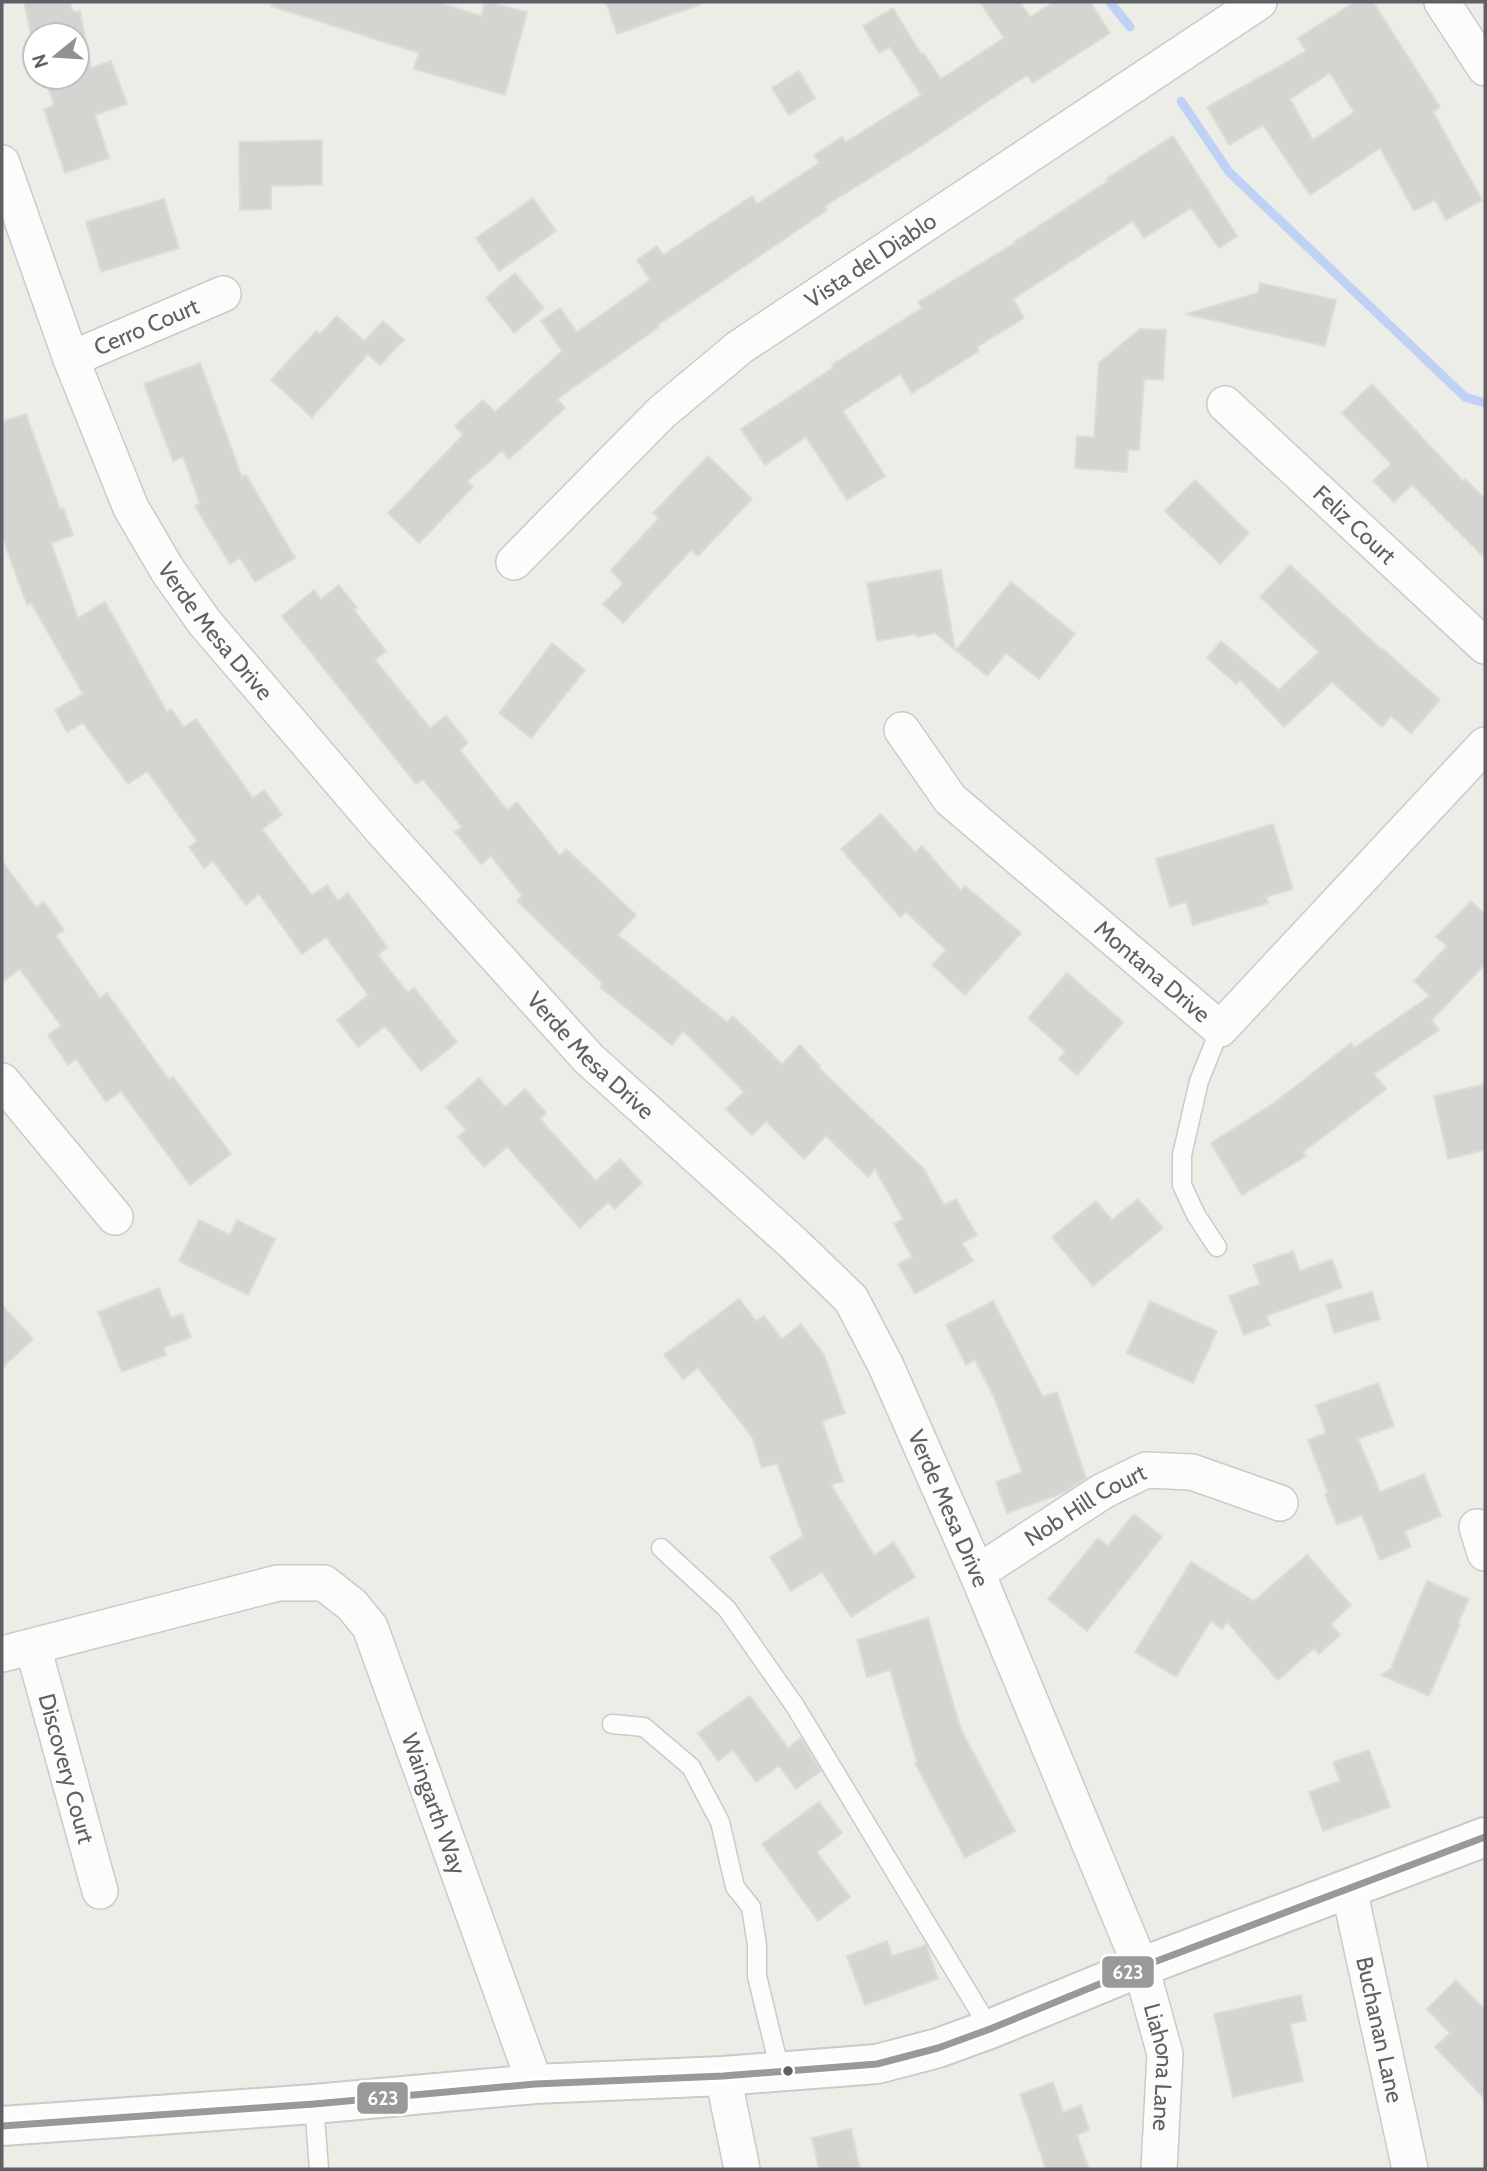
<svg xmlns="http://www.w3.org/2000/svg" width="1487" height="2171" font-family="Cabin,sans-serif">
<style>
.lines{fill:none;stroke-linecap:round;stroke-linejoin:round}
.stream{stroke:#bfd2f5;stroke-width:9}
.building{fill:#d4d4d1;stroke:#dcdcd8;stroke-width:2;fill-rule:evenodd}
.service-casing{stroke:#cacac8;stroke-width:21}
.minor-casing{stroke:#cacac8;stroke-width:38}
.tertiary-casing{stroke:#cacac8;stroke-width:42}
.service{stroke:#fcfcfc;stroke-width:18}
.minor{stroke:#fcfcfc;stroke-width:35}
.tertiary{stroke:#fcfcfc;stroke-width:38}
.bus-1-casing{stroke:#fff;stroke-width:12}
.bus-1{stroke:#999;stroke-width:7}
.bus-dot{fill:#5e6066;stroke:#fff;stroke-width:2.5}
.labels{text-anchor:middle;stroke-width:5;stroke-linejoin:round;paint-order:stroke}
.street-label{font-size:23px;fill:#5e6066;stroke:#fff}
.line-badge{stroke:#fff;stroke-width:2.5}
.badge-label{font-size:19px;text-anchor:middle;font-weight:bold;fill:#fff}
</style>
<rect width="100%" height="100%" fill="#edede8"/>
<g class="lines">
<g class="stream">
<path d="M 1110,2 L 1130,27"/>
<path d="M 1181,101 L 1229,172 L 1465,397 L 1485,403"/>
</g>
</g>
<g class="building">
<path d="M 24,2 L 70,2 L 73,12 L 80,11 L 91,68 L 111,61 L 127,104 L 95,115 L 109,158 L 65,173 L 44,109 L 54,105 L 45,77 L 77,77 L 77,35 L 35,35 L 34,50 Z"/>
<path d="M 272,2 L 438,2 L 481,16 L 485,2 L 487,2 L 527,12 L 505,95 L 414,69 L 419,53 L 271,6 Z"/>
<path d="M 606,2 L 698,2 L 699,5 L 617,34 Z"/>
<path d="M 980,2 L 1020,2 L 1030,17 L 1054,2 L 1090,2 L 1110,33 L 1033,83 L 1027,75 L 918,148 L 825,206 L 827,210 L 658,325 L 659,327 L 557,399 L 565,408 L 509,459 L 502,451 L 467,481 L 473,487 L 419,543 L 388,513 L 463,435 L 455,426 L 483,400 L 495,412 L 562,351 L 541,321 L 560,308 L 577,332 L 650,280 L 637,260 L 657,246 L 663,255 L 752,196 L 757,204 L 819,163 L 814,155 L 842,137 L 846,142 L 921,95 L 890,47 L 879,53 L 863,26 L 893,8 L 921,54 L 923,53 L 941,79 L 1004,38 Z"/>
<path d="M 1355,2 L 1373,2 L 1440,107 L 1433,112 L 1482,200 L 1446,220 L 1435,200 L 1414,211 L 1380,148 L 1310,195 L 1263,125 L 1229,145 L 1207,107 L 1306,51 L 1298,38 ZM 1330,73 L 1354,112 L 1313,140 L 1290,99 Z"/>
<path d="M 799,71 L 815,98 L 789,115 L 772,88 Z"/>
<path d="M 1173,136 L 1237,236 L 1219,248 L 1191,208 L 1144,238 L 1133,221 L 1013,299 L 1024,318 L 977,347 L 979,351 L 912,393 L 900,374 L 843,411 L 885,476 L 847,500 L 806,437 L 765,465 L 741,429 L 834,367 L 832,365 L 922,308 L 918,302 L 1015,243 L 1014,242 L 1108,181 L 1106,179 Z"/>
<path d="M 322,140 L 322,185 L 271,186 L 271,209 L 240,210 L 239,142 Z"/>
<path d="M 533,198 L 556,231 L 499,271 L 476,238 Z"/>
<path d="M 164,199 L 179,248 L 101,272 L 86,222 Z"/>
<path d="M 515,273 L 544,308 L 514,333 L 486,298 Z"/>
<path d="M 1260,283 L 1336,300 L 1325,346 L 1185,314 L 1258,293 Z"/>
<path d="M 337,316 L 364,341 L 383,321 L 404,340 L 380,365 L 368,354 L 312,417 L 271,380 L 316,331 L 320,334 Z"/>
<path d="M 1140,329 L 1166,330 L 1163,380 L 1144,379 L 1139,450 L 1128,450 L 1127,472 L 1075,468 L 1077,436 L 1094,437 L 1099,363 Z"/>
<path d="M 200,363 L 242,477 L 246,475 L 295,558 L 255,582 L 240,558 L 230,564 L 195,506 L 200,503 L 183,457 L 173,461 L 144,384 Z"/>
<path d="M 1372,384 L 1463,481 L 1465,479 L 1485,499 L 1485,558 L 1412,485 L 1394,502 L 1373,481 L 1391,464 L 1342,413 Z"/>
<path d="M 26,414 L 60,509 L 63,508 L 73,535 L 51,543 L 78,618 L 105,602 L 167,712 L 171,709 L 184,727 L 196,719 L 253,798 L 264,790 L 282,815 L 262,829 L 312,895 L 327,885 L 338,901 L 348,893 L 387,947 L 378,955 L 408,993 L 414,988 L 457,1042 L 421,1071 L 385,1026 L 358,1047 L 337,1020 L 368,995 L 326,937 L 302,954 L 259,894 L 246,905 L 213,861 L 204,868 L 189,847 L 197,841 L 147,771 L 128,784 L 83,723 L 67,732 L 55,710 L 83,694 L 31,603 L 27,605 L 2,536 L 2,422 Z"/>
<path d="M 708,456 L 752,499 L 698,556 L 691,550 L 623,623 L 603,604 L 623,584 L 611,570 L 659,518 L 653,513 Z"/>
<path d="M 1195,480 L 1249,533 L 1220,564 L 1165,511 Z"/>
<path d="M 1290,565 L 1382,650 L 1383,649 L 1440,700 L 1411,733 L 1391,716 L 1382,727 L 1332,682 L 1284,727 L 1240,680 L 1236,684 L 1207,658 L 1221,641 L 1279,690 L 1319,652 L 1260,597 Z"/>
<path d="M 941,570 L 955,650 L 935,633 L 917,637 L 916,634 L 877,641 L 867,583 Z"/>
<path d="M 1011,582 L 1075,634 L 1039,679 L 1006,653 L 987,676 L 956,650 Z"/>
<path d="M 339,585 L 357,608 L 354,610 L 386,651 L 375,660 L 430,728 L 446,716 L 468,743 L 460,750 L 507,810 L 517,802 L 560,856 L 566,849 L 636,915 L 618,935 L 727,1022 L 733,1016 L 782,1064 L 800,1045 L 820,1066 L 819,1068 L 923,1168 L 944,1205 L 956,1199 L 977,1235 L 962,1243 L 973,1261 L 915,1294 L 898,1264 L 912,1257 L 894,1224 L 903,1219 L 875,1169 L 868,1177 L 826,1136 L 804,1159 L 766,1121 L 752,1135 L 726,1109 L 744,1092 L 683,1031 L 672,1045 L 600,987 L 603,984 L 517,901 L 522,896 L 491,856 L 481,864 L 455,832 L 462,827 L 423,779 L 416,784 L 282,616 L 314,590 L 321,599 Z"/>
<path d="M 552,643 L 585,670 L 531,738 L 499,713 Z"/>
<path d="M 881,814 L 915,852 L 922,846 L 961,891 L 965,886 L 1021,933 L 965,995 L 932,965 L 946,950 L 906,912 L 900,917 L 841,849 Z"/>
<path d="M 1273,824 L 1293,889 L 1266,897 L 1268,903 L 1193,925 L 1186,902 L 1170,907 L 1156,859 Z"/>
<path d="M 2,861 L 36,907 L 44,902 L 64,930 L 56,936 L 100,998 L 107,993 L 169,1080 L 173,1077 L 231,1154 L 190,1185 L 121,1091 L 106,1102 L 76,1059 L 68,1065 L 48,1035 L 61,1026 L 20,969 L 2,982 Z"/>
<path d="M 1471,901 L 1485,914 L 1485,964 L 1432,1020 L 1439,1030 L 1374,1074 L 1386,1089 L 1303,1152 L 1306,1156 L 1242,1195 L 1211,1143 L 1274,1103 L 1351,1043 L 1354,1048 L 1430,996 L 1414,981 L 1447,946 L 1436,937 Z"/>
<path d="M 1067,973 L 1123,1022 L 1077,1075 L 1059,1059 L 1065,1051 L 1028,1018 Z"/>
<path d="M 479,1078 L 505,1107 L 525,1089 L 546,1113 L 540,1119 L 596,1181 L 620,1159 L 642,1183 L 615,1209 L 608,1202 L 580,1228 L 507,1147 L 484,1167 L 458,1137 L 466,1130 L 446,1107 Z"/>
<path d="M 1485,1084 L 1485,1150 L 1448,1159 L 1434,1096 Z"/>
<path d="M 1138,1199 L 1163,1228 L 1093,1286 L 1052,1237 L 1096,1201 L 1112,1220 Z"/>
<path d="M 199,1220 L 230,1235 L 237,1220 L 275,1239 L 248,1295 L 179,1261 Z"/>
<path d="M 1293,1251 L 1300,1271 L 1332,1259 L 1342,1288 L 1266,1316 L 1270,1325 L 1244,1335 L 1229,1296 L 1260,1284 L 1253,1265 Z"/>
<path d="M 159,1288 L 171,1318 L 182,1314 L 191,1337 L 163,1348 L 166,1355 L 122,1372 L 98,1312 Z"/>
<path d="M 1372,1292 L 1380,1319 L 1334,1333 L 1326,1305 Z"/>
<path d="M 739,1299 L 756,1321 L 764,1316 L 782,1339 L 801,1324 L 824,1355 L 845,1413 L 822,1421 L 843,1481 L 831,1485 L 874,1555 L 894,1542 L 915,1577 L 851,1617 L 822,1572 L 791,1591 L 770,1557 L 803,1536 L 777,1463 L 762,1468 L 752,1437 L 698,1368 L 683,1379 L 664,1355 Z"/>
<path d="M 993,1301 L 1043,1397 L 1057,1392 L 1086,1478 L 1063,1493 L 1007,1513 L 996,1482 L 1022,1472 L 994,1397 L 975,1360 L 966,1365 L 946,1325 Z"/>
<path d="M 1150,1301 L 1217,1331 L 1193,1383 L 1127,1353 Z"/>
<path d="M 2,1305 L 33,1339 L 2,1368 Z"/>
<path d="M 1378,1383 L 1394,1426 L 1358,1439 L 1380,1492 L 1424,1474 L 1441,1516 L 1405,1531 L 1411,1547 L 1380,1560 L 1362,1515 L 1337,1525 L 1325,1494 L 1328,1493 L 1308,1440 L 1326,1433 L 1316,1405 Z"/>
<path d="M 1134,1514 L 1162,1537 L 1087,1631 L 1048,1599 L 1098,1538 L 1108,1546 Z"/>
<path d="M 1307,1555 L 1351,1605 L 1331,1624 L 1340,1635 L 1319,1654 L 1314,1648 L 1278,1680 L 1227,1622 L 1222,1629 L 1211,1621 L 1176,1677 L 1135,1652 L 1191,1562 L 1254,1601 Z"/>
<path d="M 1427,1581 L 1469,1599 L 1458,1623 L 1460,1624 L 1429,1696 L 1381,1675 L 1393,1667 L 1392,1665 Z"/>
<path d="M 928,1618 L 961,1730 L 1015,1831 L 965,1858 L 915,1763 L 917,1762 L 890,1670 L 867,1677 L 857,1640 Z"/>
<path d="M 750,1696 L 788,1748 L 801,1738 L 821,1771 L 796,1789 L 779,1766 L 756,1782 L 733,1750 L 718,1761 L 698,1733 Z"/>
<path d="M 1369,1750 L 1390,1807 L 1323,1831 L 1309,1792 L 1340,1781 L 1333,1762 Z"/>
<path d="M 819,1802 L 842,1833 L 817,1852 L 850,1897 L 818,1921 L 762,1844 Z"/>
<path d="M 887,1941 L 892,1956 L 926,1945 L 938,1979 L 865,2005 L 847,1956 Z"/>
<path d="M 1456,1980 L 1485,2010 L 1485,2099 L 1435,2047 L 1450,2033 L 1427,2009 Z"/>
<path d="M 1301,1995 L 1306,2020 L 1290,2024 L 1303,2081 L 1233,2097 L 1214,2014 Z"/>
<path d="M 1053,2082 L 1063,2112 L 1081,2105 L 1089,2130 L 1077,2135 L 1089,2169 L 1046,2169 L 1020,2094 Z"/>
<path d="M 851,2129 L 860,2169 L 819,2169 L 812,2138 Z"/>
</g>
<g class="lines">
<defs>
<g id="service">
<path d="M 1217,1247 L 1196,1215 L 1182,1185 L 1182,1155 L 1199,1081 L 1220,1029"/>
<path d="M 661,1548 L 727,1609 L 795,1706 L 990,2029"/>
<path d="M 612,1724 L 644,1727 L 691,1767 L 720,1822 L 735,1887 L 751,1907 L 757,1945 L 757,1976 L 780,2071"/>
<path d="M 314,2104 L 319,2169"/>
</g>
<g id="minor">
<path d="M 1442,2 L 1485,68"/>
<path id="s1" d="M 2,163 L 71,359 L 131,508 L 168,571 L 205,623 L 383,831 L 589,1059 L 793,1243 L 851,1299 L 886,1366 L 977,1573 L 1141,1967 L 1165,2054 L 1159,2169"/>
<path id="s2" d="M 71,359 L 223,294"/>
<path id="s3" d="M 1225,404 L 1485,646"/>
<path id="s4" d="M 514,562 L 662,412 L 740,347 L 1259,2"/>
<path id="s5" d="M 902,730 L 950,799 L 1220,1029 L 1485,745"/>
<path d="M 2,1081 L 115,1217"/>
<path d="M 1477,1527 L 1485,1553"/>
<path id="s6" d="M 977,1573 L 1103,1491 L 1146,1470 L 1192,1472 L 1280,1503"/>
<path id="s7" d="M 33,1647 L 100,1891"/>
<path id="s8" d="M 2,1654 L 278,1583 L 324,1583 L 352,1605 L 370,1627 L 535,2084"/>
<path id="s9" d="M 1349,1889 L 1410,2169"/>
<path d="M 723,2076 L 742,2169"/>
</g>
<path id="tertiary" d="M 2,2126 L 314,2104 L 535,2084 L 723,2076 L 877,2064 L 938,2048 L 990,2029 L 1141,1967 L 1485,1837"/>
</defs>
<use href="#service" class="service-casing"/>
<use href="#minor" class="minor-casing"/>
<use href="#tertiary" class="tertiary-casing"/>
<use href="#service" class="service"/>
<use href="#minor" class="minor"/>
<use href="#tertiary" class="tertiary"/>
<defs>
<path id="bus-1" d="M 2,2126 L 314,2104 L 535,2084 L 723,2076 L 877,2064 L 938,2048 L 990,2029 L 1141,1967 L 1485,1837"/>
</defs>
<use href="#bus-1" class="bus-1-casing"/>
<use href="#bus-1" class="bus-1"/>
</g>
<circle class="bus-dot" cx="788" cy="2071" r="6"/>
<g class="labels">
<g class="street-label">
<text dy="8" stroke="none"><textPath href="#s4" startOffset="469">Vista del Diablo</textPath></text>
<text dy="8" stroke="none"><textPath href="#s2" startOffset="82">Cerro Court</textPath></text>
<text dy="8" stroke="none"><textPath href="#s3" startOffset="177">Feliz Court</textPath></text>
<text dy="8" stroke="none"><textPath href="#s1" startOffset="518">Verde Mesa Drive</textPath></text>
<text dy="8" stroke="none"><textPath href="#s5" startOffset="350">Montana Drive</textPath></text>
<text dy="8" stroke="none"><textPath href="#s1" startOffset="1085">Verde Mesa Drive</textPath></text>
<text dy="8" stroke="none"><textPath href="#s1" startOffset="1673">Verde Mesa Drive</textPath></text>
<text dy="8" stroke="none"><textPath href="#s6" startOffset="128">Nob Hill Court</textPath></text>
<text dy="8" stroke="none"><textPath href="#s7" startOffset="126">Discovery Court</textPath></text>
<text dy="8" stroke="none"><textPath href="#s8" startOffset="583">Waingarth Way</textPath></text>
<text dy="8" stroke="none"><textPath href="#s9" startOffset="144">Buchanan Lane</textPath></text>
<text dy="8" stroke="none"><textPath href="#s1" startOffset="2273">Liahona Lane</textPath></text>
</g>
</g>
<g class="line-badge">
<rect x="1101" y="1955" width="54" height="34" rx="7" fill="#999"/>
<rect x="356" y="2081" width="53" height="34" rx="7" fill="#999"/>
</g>
<g class="badge-label">
<text x="1128" y="1979">623</text>
<text x="383" y="2105">623</text>
</g>
<rect width="1487" height="2171" fill="none" stroke="#5e6066" stroke-width="7"/>
<g transform="translate(56 56) rotate(252)"><circle r="33" fill="#ffffff" stroke="#bfbfc2" stroke-width="2"/>
<path d="M0-5L12 26L0 18L-12 26Z" fill="#909194"/>
<text y="-10" font-size="19" font-weight="bold" text-anchor="middle" fill="#5e6066">N</text>
</g>
</svg>
